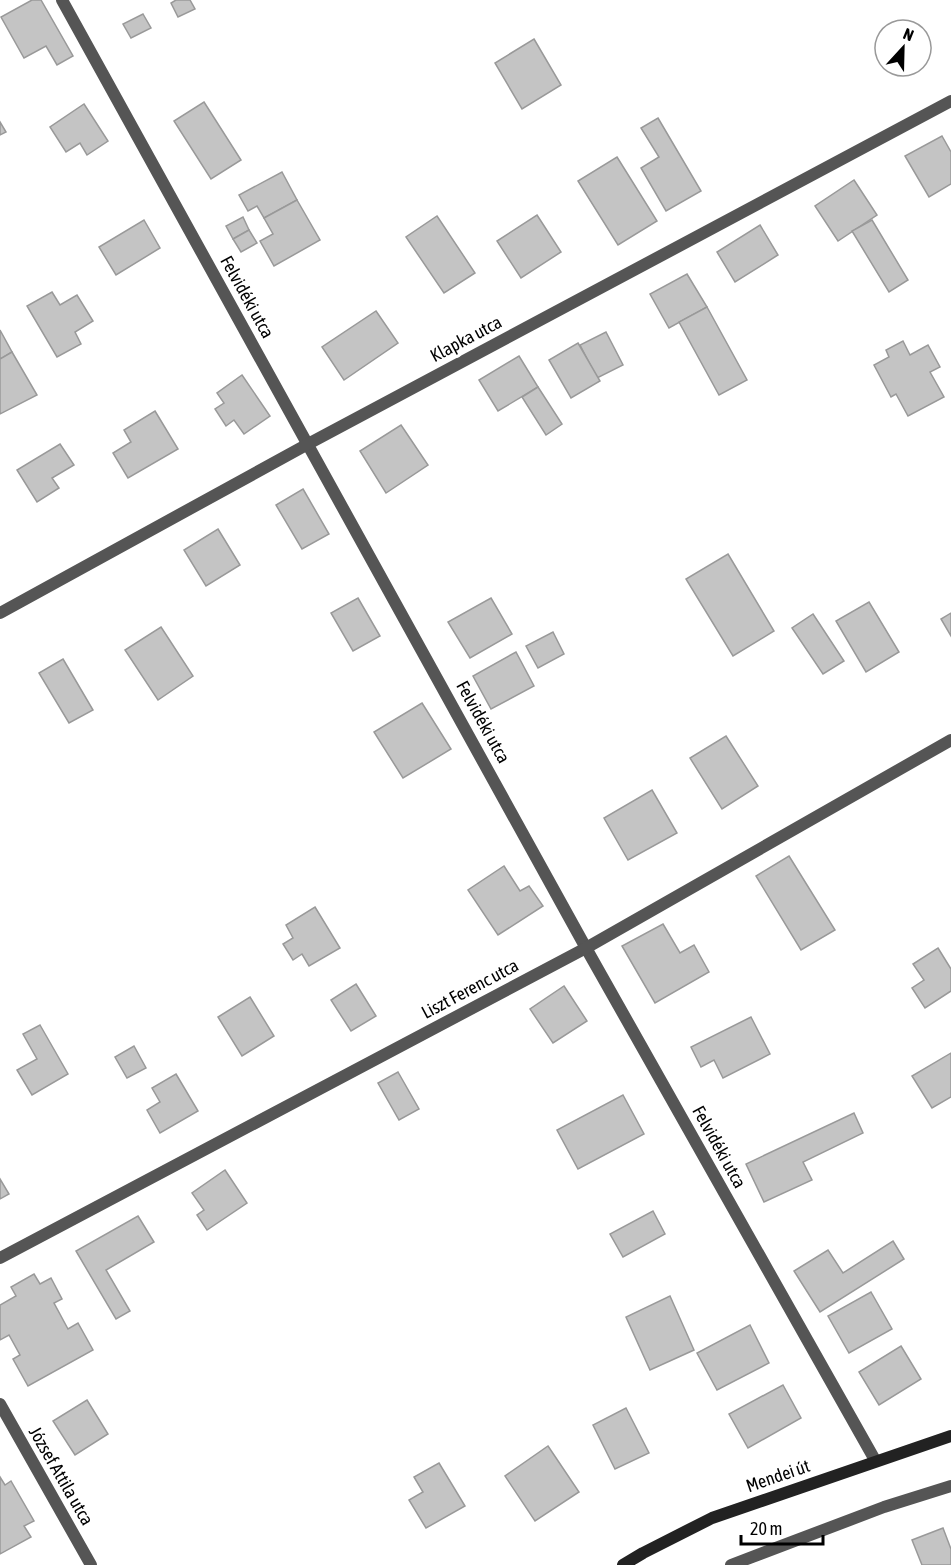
<svg xmlns="http://www.w3.org/2000/svg" width="951" height="1565" font-family="'Asap Condensed',sans-serif">
<style>
.building{fill:#c4c4c4;stroke:#999;stroke-width:1.5}
.lines{fill:none;stroke-linecap:round;stroke-linejoin:round}
.street{stroke:#555;stroke-width:12}
.secondary{stroke:#222;stroke-width:12}
.labels{text-anchor:middle;stroke-width:6;stroke-linejoin:round;paint-order:stroke}
.street-label{font-size:18px;fill:#000;stroke:#fff}
</style>
<rect width="100%" height="100%" fill="#fff"/>
<g class="building">
<path d="M 32,0 L 41,0 L 73,56 L 57,65 L 46,46 L 24,58 L 1,17 Z"/>
<path d="M 176,0 L 190,0 L 195,9 L 178,17 L 171,3 Z"/>
<path d="M 143,14 L 151,28 L 131,38 L 123,24 Z"/>
<path d="M 534,39 L 561,85 L 522,109 L 495,63 Z"/>
<path d="M 204,102 L 241,160 L 211,179 L 174,121 Z"/>
<path d="M 84,104 L 108,141 L 87,155 L 80,143 L 66,152 L 50,127 Z"/>
<path d="M 658,118 L 701,191 L 666,211 L 641,168 L 659,157 L 641,128 Z"/>
<path d="M 0,122 L 6,132 L 0,135 Z"/>
<path d="M 942,136 L 951,152 L 951,184 L 929,197 L 905,156 Z"/>
<path d="M 617,157 L 657,221 L 618,245 L 578,181 Z"/>
<path d="M 282,172 L 297,200 L 264,218 L 257,206 L 248,211 L 239,195 Z"/>
<path d="M 854,180 L 877,215 L 838,241 L 815,206 Z"/>
<path d="M 297,200 L 320,240 L 274,266 L 260,241 L 273,234 L 264,218 Z"/>
<path d="M 537,215 L 561,252 L 521,278 L 497,241 Z"/>
<path d="M 437,216 L 475,273 L 444,293 L 406,237 Z"/>
<path d="M 243,217 L 249,230 L 233,239 L 226,226 Z"/>
<path d="M 144,220 L 160,248 L 116,275 L 99,247 Z"/>
<path d="M 872,220 L 908,280 L 889,292 L 852,231 Z"/>
<path d="M 760,225 L 778,255 L 735,282 L 717,252 Z"/>
<path d="M 249,230 L 257,243 L 241,252 L 233,239 Z"/>
<path d="M 687,274 L 707,307 L 669,328 L 650,294 Z"/>
<path d="M 52,292 L 60,305 L 77,295 L 93,321 L 75,332 L 81,344 L 57,357 L 27,306 Z"/>
<path d="M 707,307 L 747,380 L 719,395 L 679,322 Z"/>
<path d="M 376,311 L 398,343 L 344,380 L 322,347 Z"/>
<path d="M 0,330 L 12,352 L 0,359 Z"/>
<path d="M 606,332 L 623,365 L 597,378 L 580,345 Z"/>
<path d="M 903,341 L 910,355 L 928,345 L 940,367 L 930,372 L 944,397 L 908,416 L 896,394 L 891,397 L 874,365 L 889,357 L 886,350 Z"/>
<path d="M 578,343 L 600,381 L 571,398 L 549,360 Z"/>
<path d="M 12,352 L 37,395 L 0,414 L 0,359 Z"/>
<path d="M 519,356 L 538,387 L 498,411 L 479,380 Z"/>
<path d="M 242,375 L 270,416 L 244,434 L 234,420 L 226,426 L 215,409 L 224,403 L 217,393 Z"/>
<path d="M 538,387 L 562,424 L 546,435 L 522,397 Z"/>
<path d="M 155,411 L 178,449 L 128,478 L 113,453 L 131,442 L 124,430 Z"/>
<path d="M 401,425 L 428,465 L 386,493 L 360,451 Z"/>
<path d="M 60,444 L 74,465 L 52,478 L 59,488 L 37,502 L 17,470 Z"/>
<path d="M 303,489 L 329,534 L 302,549 L 276,505 Z"/>
<path d="M 218,529 L 240,565 L 206,586 L 184,550 Z"/>
<path d="M 728,554 L 774,631 L 733,656 L 686,579 Z"/>
<path d="M 358,598 L 380,636 L 353,651 L 331,613 Z"/>
<path d="M 491,598 L 512,634 L 470,658 L 448,622 Z"/>
<path d="M 869,602 L 899,652 L 866,672 L 836,621 Z"/>
<path d="M 951,613 L 951,636 L 941,619 Z"/>
<path d="M 813,614 L 844,661 L 823,674 L 792,628 Z"/>
<path d="M 161,627 L 193,676 L 158,700 L 125,650 Z"/>
<path d="M 553,632 L 564,654 L 538,668 L 526,646 Z"/>
<path d="M 516,652 L 534,686 L 491,709 L 473,676 Z"/>
<path d="M 63,659 L 93,710 L 69,723 L 39,673 Z"/>
<path d="M 422,703 L 451,749 L 403,778 L 374,732 Z"/>
<path d="M 726,736 L 758,786 L 722,809 L 690,758 Z"/>
<path d="M 652,790 L 677,833 L 628,860 L 604,818 Z"/>
<path d="M 789,856 L 835,930 L 801,950 L 756,876 Z"/>
<path d="M 504,866 L 520,891 L 529,886 L 543,906 L 498,935 L 468,890 Z"/>
<path d="M 315,907 L 340,948 L 309,966 L 302,954 L 293,960 L 283,944 L 293,938 L 286,925 Z"/>
<path d="M 663,924 L 680,953 L 694,945 L 709,972 L 655,1003 L 622,946 Z"/>
<path d="M 938,948 L 951,969 L 951,991 L 925,1008 L 912,988 L 924,980 L 913,964 Z"/>
<path d="M 356,984 L 376,1016 L 351,1031 L 331,1000 Z"/>
<path d="M 564,986 L 587,1021 L 553,1043 L 530,1009 Z"/>
<path d="M 250,997 L 274,1036 L 242,1056 L 218,1017 Z"/>
<path d="M 751,1017 L 770,1054 L 723,1078 L 714,1060 L 701,1067 L 691,1047 Z"/>
<path d="M 40,1025 L 68,1074 L 32,1095 L 17,1070 L 37,1059 L 23,1034 Z"/>
<path d="M 134,1046 L 146,1068 L 127,1078 L 115,1057 Z"/>
<path d="M 951,1053 L 951,1097 L 932,1108 L 912,1076 Z"/>
<path d="M 398,1072 L 419,1109 L 399,1120 L 378,1083 Z"/>
<path d="M 176,1074 L 198,1111 L 160,1133 L 147,1110 L 160,1102 L 152,1088 Z"/>
<path d="M 623,1095 L 644,1134 L 578,1169 L 557,1130 Z"/>
<path d="M 854,1113 L 863,1133 L 803,1162 L 812,1180 L 764,1202 L 746,1164 Z"/>
<path d="M 225,1170 L 247,1203 L 207,1230 L 197,1215 L 204,1210 L 192,1193 Z"/>
<path d="M 0,1179 L 9,1194 L 0,1199 Z"/>
<path d="M 653,1211 L 665,1234 L 623,1257 L 610,1234 Z"/>
<path d="M 138,1216 L 154,1242 L 106,1270 L 130,1311 L 116,1319 L 76,1251 Z"/>
<path d="M 893,1241 L 904,1259 L 820,1312 L 794,1271 L 828,1250 L 843,1273 Z"/>
<path d="M 34,1274 L 40,1284 L 51,1278 L 62,1299 L 54,1303 L 68,1329 L 78,1323 L 93,1350 L 28,1386 L 13,1359 L 20,1355 L 9,1335 L 0,1340 L 0,1305 L 16,1296 L 11,1287 Z"/>
<path d="M 871,1292 L 892,1329 L 849,1353 L 828,1316 Z"/>
<path d="M 670,1296 L 694,1350 L 650,1370 L 626,1317 Z"/>
<path d="M 750,1325 L 769,1363 L 717,1390 L 697,1353 Z"/>
<path d="M 901,1346 L 921,1379 L 879,1405 L 859,1372 Z"/>
<path d="M 783,1385 L 801,1418 L 748,1448 L 729,1414 Z"/>
<path d="M 87,1400 L 108,1434 L 75,1455 L 53,1421 Z"/>
<path d="M 626,1408 L 649,1453 L 615,1469 L 593,1425 Z"/>
<path d="M 548,1446 L 579,1492 L 535,1521 L 505,1476 Z"/>
<path d="M 439,1463 L 465,1506 L 426,1528 L 409,1500 L 423,1492 L 414,1477 Z"/>
<path d="M 0,1477 L 5,1485 L 11,1481 L 34,1521 L 24,1526 L 31,1537 L 0,1554 Z"/>
<path d="M 943,1528 L 951,1549 L 951,1565 L 922,1565 L 912,1540 Z"/>
</g>
<g class="lines">
<g class="street">
<path d="M 62,0 L 586,948 L 875,1460"/>
<path d="M 0,613 L 308,444 L 951,101"/>
<path d="M 0,1258 L 586,948 L 951,740"/>
<path d="M 0,1404 L 91,1565"/>
<path d="M 731,1565 L 884,1507 L 951,1486"/>
</g>
<path class="secondary" d="M 623,1565 L 643,1553 L 712,1518 L 951,1436"/>
</g>
<g class="labels">
<g class="street-label">
<text transform="translate(247 297) rotate(61)" y="6">Felvidéki utca</text>
<text transform="translate(466 339) rotate(-28)" y="6">Klapka utca</text>
<text transform="translate(483 722) rotate(61)" y="6">Felvidéki utca</text>
<text transform="translate(470 989) rotate(-28)" y="6">Liszt Ferenc utca</text>
<text transform="translate(719 1147) rotate(61)" y="6">Felvidéki utca</text>
<text transform="translate(61 1476) rotate(60)" y="6">József Attila utca</text>
<text transform="translate(778 1476) rotate(-19)" y="6">Mendei út</text>
</g>
</g>
<g transform="translate(903 48) rotate(22)"><circle r="28" fill="#ffffff" stroke="#999999" stroke-width="1.5"/>
<path d="M0-4.5L10 22L0 15L-10 22Z" fill="#000000"/>
<text y="-9" font-size="16" font-weight="bold" text-anchor="middle" fill="#000000">N</text>
</g>
<path d="M741 1535v9h82v-9" fill="none" stroke="#000000" stroke-width="3"/>
<text x="750" y="1535" font-size="18" fill="#000000" stroke="#ffffff" stroke-width="4.5" paint-order="stroke">20 m</text>
</svg>
